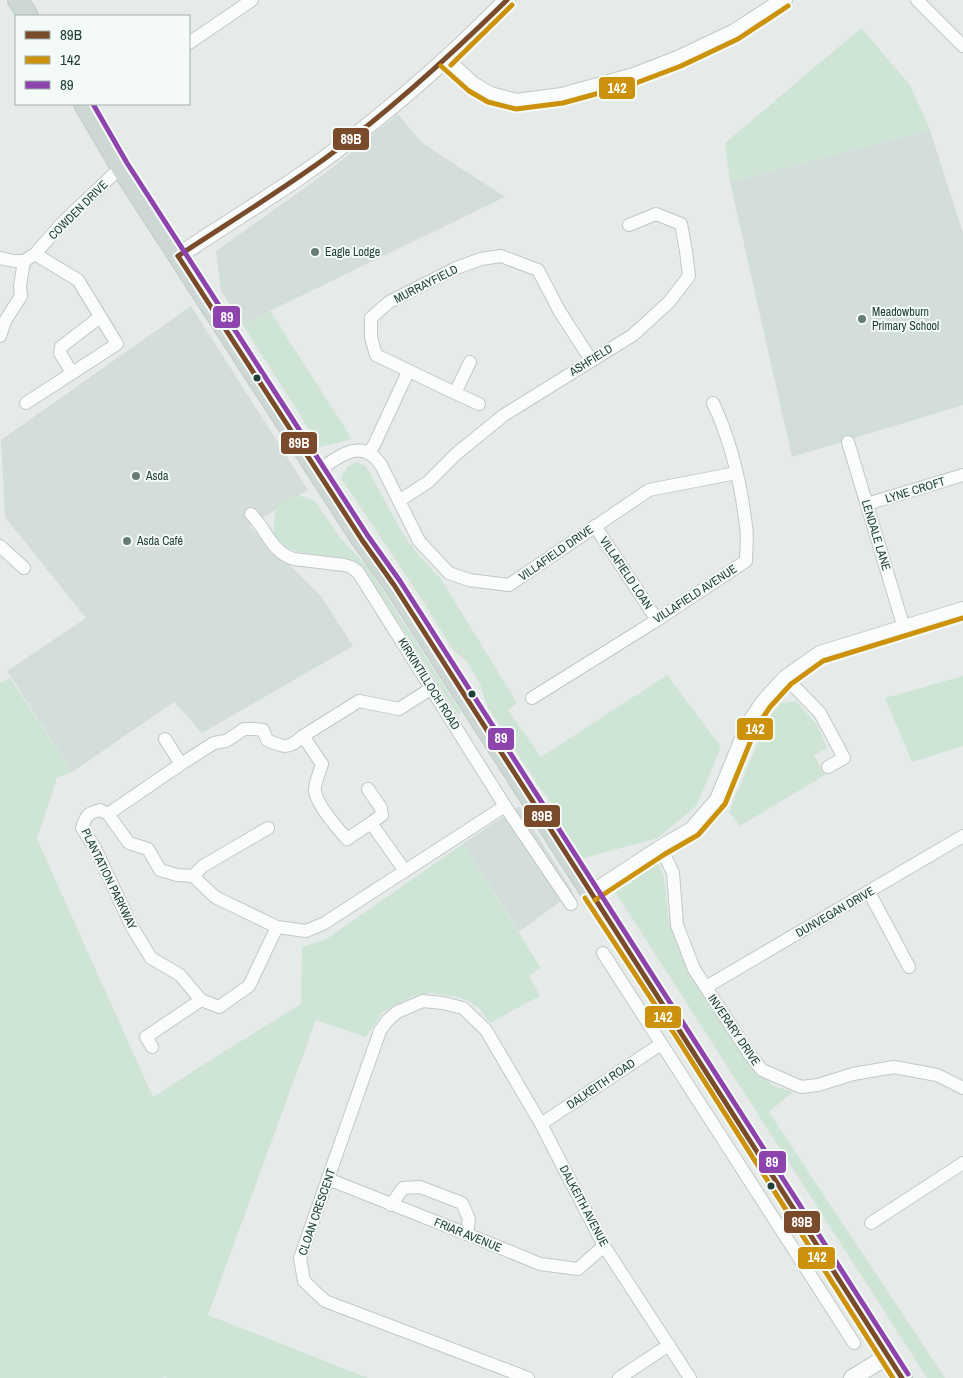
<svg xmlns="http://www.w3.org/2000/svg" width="963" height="1378" font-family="'Archivo Narrow',sans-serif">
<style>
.built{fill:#d3ddd9}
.green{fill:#cee5d6}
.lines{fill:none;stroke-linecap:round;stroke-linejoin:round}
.minor-casing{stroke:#c3c8c6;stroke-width:14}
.tertiary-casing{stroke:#c3c8c6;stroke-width:18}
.primary-casing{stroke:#c1cac8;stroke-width:22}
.minor{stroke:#fbfcfc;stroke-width:12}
.tertiary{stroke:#fbfcfc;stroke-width:16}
.primary{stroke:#cdd7d4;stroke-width:20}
.bus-1-casing{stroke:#f4faf7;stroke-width:9}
.bus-2-casing{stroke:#f4faf7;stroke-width:9}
.bus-3-casing{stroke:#f4faf7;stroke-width:9}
.bus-1{stroke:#7a4b2a;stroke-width:5}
.bus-2{stroke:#cc920b;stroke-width:5}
.bus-3{stroke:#8e44ad;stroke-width:5}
.poi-dot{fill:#667c77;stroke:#f4faf7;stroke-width:2}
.bus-dot{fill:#214039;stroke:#f4faf7;stroke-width:2}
.labels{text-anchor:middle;stroke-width:4;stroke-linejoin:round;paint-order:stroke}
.street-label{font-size:12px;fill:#214039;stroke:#f4faf7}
.poi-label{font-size:12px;fill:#214039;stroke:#f4faf7;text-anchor:start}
.line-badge{stroke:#f4faf7;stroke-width:2}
.badge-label{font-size:14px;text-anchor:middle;font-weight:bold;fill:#fff}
</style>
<rect width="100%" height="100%" fill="#e6ebe9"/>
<g class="built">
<path d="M 398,114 L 421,142 L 505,197 L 270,311 L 243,325 L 221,291 L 216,251 L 327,172 Z"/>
<path d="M 930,130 L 963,233 L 963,405 L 792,457 L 730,182 Z"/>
<path d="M 191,306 L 308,490 L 249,526 L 321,596 L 353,646 L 202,733 L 174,702 L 72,772 L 7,671 L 86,618 L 5,517 L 1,440 Z"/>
<path d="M 519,806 L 573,892 L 519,932 L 463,844 Z"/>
</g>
<g class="green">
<path d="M 861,28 L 910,85 L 930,130 L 730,182 L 725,143 Z"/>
<path d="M 270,311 L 352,439 L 320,447 L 243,325 Z"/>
<path d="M 356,462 L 366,466 L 403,534 L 418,554 L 441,579 L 517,703 L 508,710 L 541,757 L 667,675 L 721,747 L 697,805 L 658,838 L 580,859 L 548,799 L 526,767 L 487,706 L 480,684 L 467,662 L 453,650 L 421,598 L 341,478 L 347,467 Z"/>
<path d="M 300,496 L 311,499 L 317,504 L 340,538 L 368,567 L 461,712 L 458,715 L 363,567 L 353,560 L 304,553 L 285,548 L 274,535 C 274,512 274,499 300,496 Z"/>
<path d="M 963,676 L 963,746 L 912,762 L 885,698 Z"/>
<path d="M 10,678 L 72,772 L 57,778 L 37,839 L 153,1097 L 220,1054 L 301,1004 L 302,947 L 325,940 L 463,844 L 541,968 L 529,976 L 540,996 L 490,1023 L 479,1008 L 468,1001 L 457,997 L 431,993 L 413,996 L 383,1012 L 366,1037 L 316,1020 L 208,1315 L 368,1378 L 168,1378 L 164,1377 L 163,1378 L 0,1378 L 0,683 Z"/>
<path d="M 796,701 L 817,725 L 827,748 L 814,755 L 825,775 L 740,826 L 729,812 L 767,720 L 781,703 Z"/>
<path d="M 658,863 L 664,877 L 669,923 L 700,988 L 755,1070 L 774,1086 L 793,1092 L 769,1112 L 945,1378 L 927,1378 L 614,890 Z"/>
</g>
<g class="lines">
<defs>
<g id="minor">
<path d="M 917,0 L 963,46"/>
<path d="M 189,43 L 252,0"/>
<path d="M 0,258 L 14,261 L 24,261 L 35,254 L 62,223 L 121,167"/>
<path d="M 0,336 L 5,321 L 21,296 L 20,286 L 24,261"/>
<path d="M 470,362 L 455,393 L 376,355 L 371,337 L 371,318 L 389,302 L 456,268 L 481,259 L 501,256 L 538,270 L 560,312 L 591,360"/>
<path d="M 72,373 L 60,353 L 61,347 L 100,317"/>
<path d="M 455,393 L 479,404"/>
<path d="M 26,403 L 117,344 L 78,280 L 35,254"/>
<path d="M 848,442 L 904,628"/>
<path d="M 368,453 L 374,445 L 408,372"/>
<path d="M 318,471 C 338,457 362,436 381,465 L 419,541 L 449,573 L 469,580 L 509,585 L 649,490 L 736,473"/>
<path d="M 399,501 L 428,482 L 456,454 L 504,415 L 633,335 L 669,302 L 689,276 L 686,251 L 681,224 L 656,214 L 629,225"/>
<path d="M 867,504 L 963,475"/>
<path d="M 251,514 C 267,530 271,552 294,559 L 344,565 L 351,567 L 358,572 L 505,806 L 571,904"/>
<path d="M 595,526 L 657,620"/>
<path d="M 0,546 L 24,568"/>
<path d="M 786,678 L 820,713 L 844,758 L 828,767"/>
<path d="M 532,698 L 657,620 L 746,561 C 746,549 748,537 746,526 C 741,484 731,441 713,403"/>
<path d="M 165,739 L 181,764"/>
<path d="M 368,789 L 381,808 L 382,815 L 371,823"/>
<path d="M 108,814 L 181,764 L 214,743 L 226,741 L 244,729 L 254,729 L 263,730 L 267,740 C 284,748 289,749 303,736"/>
<path d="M 661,848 L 673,873 L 677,925 L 694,969 L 750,1055 L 762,1070 L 801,1087 L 818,1085 L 853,1074 L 894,1067 L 937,1075 L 963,1088"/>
<path d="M 405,871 L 371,823 L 347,839 C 337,828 317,805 315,791 C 314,786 320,770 322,764 L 303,736 L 359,701 L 399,709 L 432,688"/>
<path d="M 193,876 L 203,866 L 268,828"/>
<path d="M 869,892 L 909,967"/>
<path d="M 277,927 L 249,986 L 219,1007 L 201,1000 L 180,975 L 151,958 L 132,927 L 95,848 L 82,828 C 86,815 88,813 100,810 L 108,814 L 129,843 L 148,849 L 160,870 L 177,875 L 193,876 L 215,897 L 277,927 L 306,931 L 323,924 L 505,806"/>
<path d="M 603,953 L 854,1343"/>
<path d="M 706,987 L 963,836"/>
<path d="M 152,1047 L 146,1037 L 201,1000"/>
<path d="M 541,1124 L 661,1044"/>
<path d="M 328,1179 L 467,1234 L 540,1264 L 578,1269 L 604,1246"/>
<path d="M 391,1205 L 403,1188 L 420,1187 L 462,1203 L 469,1219 L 467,1234"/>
<path d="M 871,1223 L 963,1163"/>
<path d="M 528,1378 L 325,1301 L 304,1281 L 300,1258 L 380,1031 L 387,1021 L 397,1012 L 423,1001 L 443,1003 L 463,1008 L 486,1030 L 541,1124 L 604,1246 L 690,1378"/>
<path d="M 619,1378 L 669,1345"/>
</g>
<g id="tertiary">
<path d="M 446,60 L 473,85 L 490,95 L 516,102 L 562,96 L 634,76 L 678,59 L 735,32 L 784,0"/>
<path d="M 178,256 C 218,229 259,204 299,177 C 374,125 443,65 507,0"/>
<path d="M 591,894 L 661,848 L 692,830 L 718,800 L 749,724 L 764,702 L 786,678 L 820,654 L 963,610"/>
<path d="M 852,1378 L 888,1356"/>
</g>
<g id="primary">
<path d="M 18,0 L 28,16"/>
<path d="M 84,104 L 121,167 L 362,540 L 394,585 C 489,734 585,882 680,1031 C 755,1146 827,1263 902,1378"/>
</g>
</defs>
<use href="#minor" class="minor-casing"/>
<use href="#tertiary" class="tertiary-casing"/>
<use href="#primary" class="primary-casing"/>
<use href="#minor" class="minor"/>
<use href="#tertiary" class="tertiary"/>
<use href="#primary" class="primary"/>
<defs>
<g id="bus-1">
<path d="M 178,256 L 362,540 L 394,585 L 902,1378"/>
<path d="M 178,256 C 228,223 279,192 327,157 C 391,110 450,56 507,0"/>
</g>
<g id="bus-2">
<path d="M 451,65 L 512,5"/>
<path d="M 441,66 L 469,91 L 488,102 L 516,109 L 563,103 L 636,83 L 681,66 L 738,39 L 788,6"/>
<path d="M 585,898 L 675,1035 L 893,1378"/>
<path d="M 595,900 L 665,854 L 698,835 L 725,804 L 756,728 L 770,707 L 791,684 L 823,661 L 963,618"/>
</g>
<path id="bus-3" d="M 93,104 L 127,163 L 368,536 L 400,581 L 908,1374"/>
</defs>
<use href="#bus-1" class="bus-1-casing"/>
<use href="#bus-2" class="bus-2-casing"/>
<use href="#bus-3" class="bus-3-casing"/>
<use href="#bus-1" class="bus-1"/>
<use href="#bus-2" class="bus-2"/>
<use href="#bus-3" class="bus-3"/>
</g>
<g class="poi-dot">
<circle cx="315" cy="252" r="5"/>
<circle cx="862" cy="319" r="5"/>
<circle cx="136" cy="476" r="5"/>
<circle cx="127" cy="541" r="5"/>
</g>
<g class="bus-dot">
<circle cx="257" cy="378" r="4.5"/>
<circle cx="472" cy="694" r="4.5"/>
<circle cx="771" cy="1186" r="4.5"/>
</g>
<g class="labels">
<g class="street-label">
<text transform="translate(78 210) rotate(-45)" y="4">COWDEN DRIVE</text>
<text transform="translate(426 284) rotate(-27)" y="4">MURRAYFIELD</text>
<text transform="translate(591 360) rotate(-32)" y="4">ASHFIELD</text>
<text transform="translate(915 490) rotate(-17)" y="4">LYNE CROFT</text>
<text transform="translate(876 535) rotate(73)" y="4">LENDALE LANE</text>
<text transform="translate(556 553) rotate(-35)" y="4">VILLAFIELD DRIVE</text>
<text transform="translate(626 573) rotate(56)" y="4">VILLAFIELD LOAN</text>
<text transform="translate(695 594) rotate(-33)" y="4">VILLAFIELD AVENUE</text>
<text transform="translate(429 684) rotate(58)" y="4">KIRKINTILLOCH ROAD</text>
<text transform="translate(109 879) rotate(64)" y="4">PLANTATION PARKWAY</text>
<text transform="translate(835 912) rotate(-30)" y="4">DUNVEGAN DRIVE</text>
<text transform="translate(734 1030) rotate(56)" y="4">INVERARY DRIVE</text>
<text transform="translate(601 1084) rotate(-34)" y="4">DALKEITH ROAD</text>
<text transform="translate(584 1206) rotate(62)" y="4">DALKEITH AVENUE</text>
<text transform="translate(317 1212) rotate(-71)" y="4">CLOAN CRESCENT</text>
<text transform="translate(468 1235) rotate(22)" y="4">FRIAR AVENUE</text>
</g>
<g class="poi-label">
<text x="325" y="256">Eagle Lodge</text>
<text x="872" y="316">Meadowburn<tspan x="872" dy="14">Primary School</tspan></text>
<text x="146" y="480">Asda</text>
<text x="137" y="545">Asda Café</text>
</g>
</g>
<g class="line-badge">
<rect x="598" y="76" width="38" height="24" rx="5" fill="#cc920b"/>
<rect x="332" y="127" width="38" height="24" rx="5" fill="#7a4b2a"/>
<rect x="212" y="305" width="29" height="24" rx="5" fill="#8e44ad"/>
<rect x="280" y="431" width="38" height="24" rx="5" fill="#7a4b2a"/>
<rect x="736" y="717" width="38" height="24" rx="5" fill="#cc920b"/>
<rect x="487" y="727" width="28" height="24" rx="5" fill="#8e44ad"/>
<rect x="523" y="804" width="38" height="24" rx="5" fill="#7a4b2a"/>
<rect x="644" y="1005" width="38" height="24" rx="5" fill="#cc920b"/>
<rect x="758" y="1150" width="29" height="24" rx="5" fill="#8e44ad"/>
<rect x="783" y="1210" width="38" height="24" rx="5" fill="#7a4b2a"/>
<rect x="797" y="1246" width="39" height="24" rx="5" fill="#cc920b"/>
</g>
<g class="badge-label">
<text x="617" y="93">142</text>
<text x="351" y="144">89B</text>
<text x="227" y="322">89</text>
<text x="299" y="448">89B</text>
<text x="755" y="734">142</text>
<text x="501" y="743">89</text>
<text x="542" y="821">89B</text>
<text x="663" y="1022">142</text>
<text x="772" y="1167">89</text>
<text x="802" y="1227">89B</text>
<text x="817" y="1262">142</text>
</g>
<rect x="15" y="15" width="175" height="90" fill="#f4faf7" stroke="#a0b0ab"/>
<rect x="25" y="31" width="25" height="8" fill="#7a4b2a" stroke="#a0b0ab"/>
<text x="60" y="40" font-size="15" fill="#214039">89B</text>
<rect x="25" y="56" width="25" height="8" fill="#cc920b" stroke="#a0b0ab"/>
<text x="60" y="65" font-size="15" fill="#214039">142</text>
<rect x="25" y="81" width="25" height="8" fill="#8e44ad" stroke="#a0b0ab"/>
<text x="60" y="90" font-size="15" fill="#214039">89</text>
</svg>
